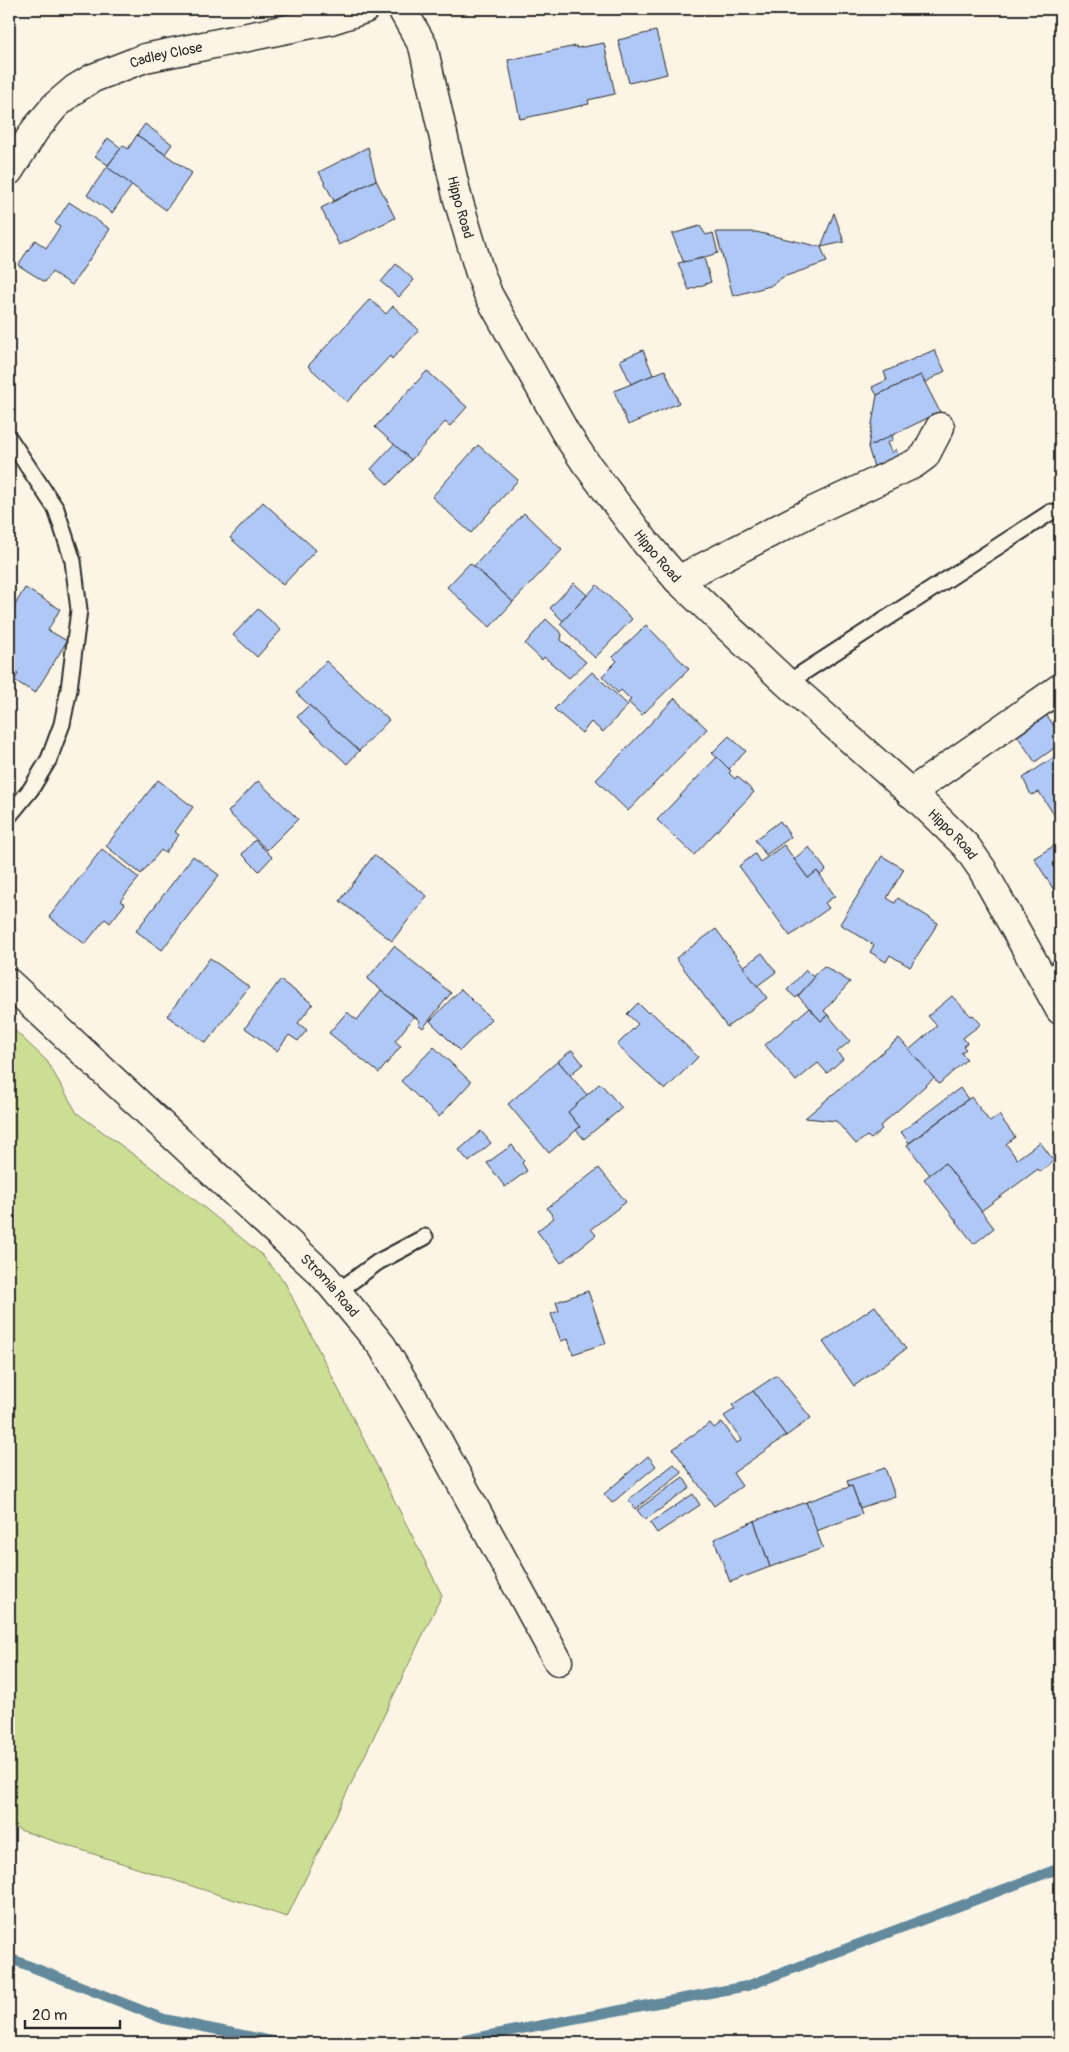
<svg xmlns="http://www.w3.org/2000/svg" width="1069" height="2052" font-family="Pangolin,sans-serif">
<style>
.green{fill:#ccde93;stroke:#7c845f}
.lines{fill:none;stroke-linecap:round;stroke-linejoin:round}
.stream{stroke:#62899c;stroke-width:10}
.building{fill:#b0c8f6;stroke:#2b2b2b}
.service-casing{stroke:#2b2b2b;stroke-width:19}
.minor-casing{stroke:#2b2b2b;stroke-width:31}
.service{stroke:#fcf5e5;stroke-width:15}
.minor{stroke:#fcf5e5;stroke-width:28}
.labels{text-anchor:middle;stroke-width:4;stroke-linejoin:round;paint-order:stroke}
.street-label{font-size:14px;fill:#2b2b2b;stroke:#fcf5e5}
</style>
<rect width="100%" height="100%" fill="#fcf5e5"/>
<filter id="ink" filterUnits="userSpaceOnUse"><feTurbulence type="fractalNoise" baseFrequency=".02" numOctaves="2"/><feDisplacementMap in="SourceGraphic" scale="10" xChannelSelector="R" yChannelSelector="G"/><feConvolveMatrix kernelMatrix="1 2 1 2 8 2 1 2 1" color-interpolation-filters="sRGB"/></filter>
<g filter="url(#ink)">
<path class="green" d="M 9,1025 L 47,1061 L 77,1113 L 190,1196 L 261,1254 L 284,1281 L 442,1595 L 287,1917 L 20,1830 L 9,1825 Z"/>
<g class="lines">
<g class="stream">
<path d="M 9,1958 L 164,2019 L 282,2043"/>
<path d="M 448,2043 L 747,1986 L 1060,1868"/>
</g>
</g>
<g class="building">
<path d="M 578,9 L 618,9 L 579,15 Z"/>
<path d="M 656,31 L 667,74 L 629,83 L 618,40 Z"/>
<path d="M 604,43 L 615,94 L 588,100 L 589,104 L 520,119 L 508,60 L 576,46 L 577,48 Z"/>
<path d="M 145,124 L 172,144 L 165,154 L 137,135 Z"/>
<path d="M 137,135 L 192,173 L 166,210 L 107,167 L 123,145 L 128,149 Z"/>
<path d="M 108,138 L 121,148 L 108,165 L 95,156 Z"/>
<path d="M 368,147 L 376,180 L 334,201 L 319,172 Z"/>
<path d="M 107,167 L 132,185 L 112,213 L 87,195 Z"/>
<path d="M 376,180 L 395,218 L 339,245 L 321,208 Z"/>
<path d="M 69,202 L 110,229 L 72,285 L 52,272 L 45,282 L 18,265 L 35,240 L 46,248 L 60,227 L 55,223 Z"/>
<path d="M 834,213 L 844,242 L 821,247 Z"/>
<path d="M 700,226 L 706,235 L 713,233 L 718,253 L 684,263 L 672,234 Z"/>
<path d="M 716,232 L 756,232 L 821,247 L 827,262 L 783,277 L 770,286 L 733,296 Z"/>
<path d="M 704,258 L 711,282 L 689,290 L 678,263 Z"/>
<path d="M 396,264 L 414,280 L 399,297 L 381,282 Z"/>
<path d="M 370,299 L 386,314 L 393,306 L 419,330 L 392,359 L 390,356 L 347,402 L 308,366 Z"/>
<path d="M 643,350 L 653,375 L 631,384 L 620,360 Z"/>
<path d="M 934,350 L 945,371 L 924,383 L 921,375 L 877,395 L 872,387 L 887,380 L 884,372 Z"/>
<path d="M 665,370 L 679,403 L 628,425 L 614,391 Z"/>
<path d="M 427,371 L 467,407 L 450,426 L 445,422 L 411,460 L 375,427 Z"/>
<path d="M 921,375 L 940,412 L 868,447 L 877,395 Z"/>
<path d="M 892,435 L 893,440 L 887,443 L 892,453 L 896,449 L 900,460 L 876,474 L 868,447 Z"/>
<path d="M 394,444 L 411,460 L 388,485 L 371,469 Z"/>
<path d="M 478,445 L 518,480 L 471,533 L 432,497 Z"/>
<path d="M 263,502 L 316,550 L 283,585 L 230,538 Z"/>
<path d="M 524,513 L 562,550 L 513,602 L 474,566 Z"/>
<path d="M 470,563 L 513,602 L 490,627 L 447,587 Z"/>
<path d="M 574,583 L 587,595 L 563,621 L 550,608 Z"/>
<path d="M 597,585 L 632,619 L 595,658 L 560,624 Z"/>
<path d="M 25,588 L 60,609 L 48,630 L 67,641 L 35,693 L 14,680 L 18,674 L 9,668 L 9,615 Z"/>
<path d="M 258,609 L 281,630 L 257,657 L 233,635 Z"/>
<path d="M 546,619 L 562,634 L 561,640 L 586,662 L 569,678 L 544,657 L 542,660 L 525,644 Z"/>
<path d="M 646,625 L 689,669 L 642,715 L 628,702 L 631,700 L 621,690 L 618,693 L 602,676 L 617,661 L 613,657 Z"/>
<path d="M 326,661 L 389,720 L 359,751 L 296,693 Z"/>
<path d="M 592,672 L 628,705 L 603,732 L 591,722 L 582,733 L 554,709 Z"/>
<path d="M 675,698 L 707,729 L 628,811 L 596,780 Z"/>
<path d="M 309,705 L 359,751 L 347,764 L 297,717 Z"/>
<path d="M 1045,713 L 1060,734 L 1060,744 L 1035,762 L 1016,734 Z"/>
<path d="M 729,736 L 746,751 L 729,769 L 712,753 Z"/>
<path d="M 1060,753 L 1060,817 L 1057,819 L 1039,792 L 1031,795 L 1023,778 Z"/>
<path d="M 717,757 L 731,771 L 729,773 L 735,779 L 737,776 L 754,792 L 694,855 L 657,820 Z"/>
<path d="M 158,780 L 193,807 L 175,832 L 179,835 L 165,853 L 161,850 L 141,874 L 106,846 Z"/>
<path d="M 258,781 L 298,819 L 267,850 L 228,812 Z"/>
<path d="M 780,821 L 791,837 L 766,855 L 755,840 Z"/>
<path d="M 255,840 L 272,857 L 259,871 L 242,854 Z"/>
<path d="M 1060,842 L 1060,900 L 1034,858 Z"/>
<path d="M 784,845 L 808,878 L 817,871 L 835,896 L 825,903 L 829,908 L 790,936 L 739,866 L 755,854 L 760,862 Z"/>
<path d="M 809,847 L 826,870 L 820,875 L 817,871 L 808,878 L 794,859 Z"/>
<path d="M 102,849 L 139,878 L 120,901 L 125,904 L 110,923 L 105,919 L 85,944 L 49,917 Z"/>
<path d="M 374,855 L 427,896 L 392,941 L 340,901 Z"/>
<path d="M 193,856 L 219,875 L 162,950 L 136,931 Z"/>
<path d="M 882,856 L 904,869 L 887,898 L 895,903 L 898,898 L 938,923 L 910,967 L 890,955 L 886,962 L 870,952 L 874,945 L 840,924 Z"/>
<path d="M 716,929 L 767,998 L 727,1027 L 676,958 Z"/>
<path d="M 394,946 L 451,993 L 423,1028 L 418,1024 L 420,1021 L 367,979 Z"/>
<path d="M 762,953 L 776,972 L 757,986 L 743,967 Z"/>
<path d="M 210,958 L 249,987 L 206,1043 L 167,1016 Z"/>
<path d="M 824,966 L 850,982 L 824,1011 L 828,1015 L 821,1021 L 798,996 L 814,978 L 813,976 Z"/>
<path d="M 806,970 L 814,978 L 796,998 L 787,990 Z"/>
<path d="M 280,980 L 313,1004 L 298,1023 L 307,1030 L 298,1041 L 289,1035 L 277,1051 L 245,1028 Z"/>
<path d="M 461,989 L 491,1019 L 460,1051 L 430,1021 Z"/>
<path d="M 381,990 L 414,1017 L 395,1041 L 401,1046 L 379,1073 L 329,1033 L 347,1012 L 357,1020 Z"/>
<path d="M 952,996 L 971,1016 L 973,1015 L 981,1024 L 963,1038 L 967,1043 L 963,1046 L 966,1049 L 961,1053 L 967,1059 L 939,1084 L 909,1050 L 937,1026 L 928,1016 Z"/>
<path d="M 638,1003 L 648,1013 L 650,1011 L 698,1057 L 665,1090 L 617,1045 L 638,1024 L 627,1014 Z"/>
<path d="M 809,1008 L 821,1021 L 828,1015 L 850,1041 L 837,1052 L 843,1059 L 827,1073 L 818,1063 L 796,1081 L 765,1045 Z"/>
<path d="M 899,1038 L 934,1078 L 880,1126 L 882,1129 L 871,1139 L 867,1136 L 856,1144 L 836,1121 L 805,1118 Z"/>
<path d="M 434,1047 L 471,1082 L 439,1117 L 401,1081 Z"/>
<path d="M 572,1050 L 583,1064 L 570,1075 L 558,1061 Z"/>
<path d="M 558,1061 L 588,1096 L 568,1112 L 580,1127 L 549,1153 L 508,1104 Z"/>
<path d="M 600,1083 L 622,1108 L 584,1139 L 576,1130 L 580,1127 L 568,1112 Z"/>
<path d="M 960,1088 L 968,1099 L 909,1143 L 901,1132 Z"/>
<path d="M 971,1097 L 990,1122 L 999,1115 L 1015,1137 L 1006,1144 L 1017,1159 L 1040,1142 L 1054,1161 L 1040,1172 L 1038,1169 L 981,1211 L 945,1163 L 930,1175 L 907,1145 Z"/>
<path d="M 481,1131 L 491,1143 L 469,1162 L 459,1150 Z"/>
<path d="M 512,1145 L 524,1161 L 522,1163 L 527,1171 L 505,1187 L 487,1163 Z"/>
<path d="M 945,1163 L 994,1228 L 974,1244 L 924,1179 Z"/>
<path d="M 599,1168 L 626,1202 L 591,1229 L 596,1235 L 561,1263 L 537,1231 L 554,1218 L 547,1208 Z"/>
<path d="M 588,1291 L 606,1343 L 573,1354 L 568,1339 L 561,1341 L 551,1314 L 559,1311 L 556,1302 Z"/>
<path d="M 875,1306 L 906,1349 L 854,1386 L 823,1342 Z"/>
<path d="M 777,1375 L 811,1418 L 786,1436 L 753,1391 Z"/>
<path d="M 753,1391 L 786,1436 L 733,1473 L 742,1486 L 714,1506 L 673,1449 L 710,1423 L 714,1428 L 722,1422 L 737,1443 L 742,1440 L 724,1416 L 735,1409 L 732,1405 Z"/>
<path d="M 648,1456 L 656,1466 L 612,1503 L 604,1494 Z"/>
<path d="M 674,1464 L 682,1473 L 635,1509 L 628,1500 Z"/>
<path d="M 885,1468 L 895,1496 L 860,1508 L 852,1486 L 849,1487 L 847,1481 Z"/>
<path d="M 683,1477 L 690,1488 L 645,1520 L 637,1510 Z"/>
<path d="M 852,1486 L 862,1514 L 816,1531 L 806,1502 Z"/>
<path d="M 693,1494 L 700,1505 L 657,1533 L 650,1523 Z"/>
<path d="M 806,1502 L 823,1548 L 770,1567 L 754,1521 Z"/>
<path d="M 754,1521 L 770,1567 L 730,1582 L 714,1539 Z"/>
</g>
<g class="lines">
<defs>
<g id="service">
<path d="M 9,438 L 56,509 L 73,561 L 79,610 L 69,689 L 62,724 L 49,759 L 31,789 L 9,816"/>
<path d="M 787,683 L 1051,512"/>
<path d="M 1044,980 L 1060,967"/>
<path d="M 337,1292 L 378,1262 L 425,1237"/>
</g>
<g id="minor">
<path id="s1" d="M 402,9 L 423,46 L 457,196 L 479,270 L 488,294 L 565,432 L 585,462 L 646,543 L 678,580 L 787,683 L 920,801 L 966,846 L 982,869 L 1060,1010"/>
<path id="s2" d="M 9,171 L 35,130 L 55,106 L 75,89 L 93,78 L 145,58 L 331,20 L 365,9"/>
<path d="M 678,580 L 813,511 L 914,464 L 925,456 L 940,427"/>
<path d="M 910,793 L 1060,688"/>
<path id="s3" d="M 9,983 L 323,1275 L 382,1346 L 431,1428 L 558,1661"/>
</g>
</defs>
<use href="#service" class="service-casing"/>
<use href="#minor" class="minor-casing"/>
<use href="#service" class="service"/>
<use href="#minor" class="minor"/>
</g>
</g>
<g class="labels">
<g class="street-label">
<text dy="5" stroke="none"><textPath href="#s2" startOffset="204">Cadley Close</textPath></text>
<text dy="5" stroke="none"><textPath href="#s1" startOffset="208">Hippo Road</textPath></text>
<text dy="5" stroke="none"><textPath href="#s1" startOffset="612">Hippo Road</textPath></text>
<text dy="5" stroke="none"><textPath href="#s1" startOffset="1018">Hippo Road</textPath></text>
<text dy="5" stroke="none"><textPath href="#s3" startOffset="441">Stromia Road</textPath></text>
</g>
</g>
<rect width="1069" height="2052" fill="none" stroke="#fcf5e5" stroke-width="30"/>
<rect x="15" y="15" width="1039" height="2022" fill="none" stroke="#2b2b2b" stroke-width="2" filter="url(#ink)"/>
<path d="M25 2020v8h95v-8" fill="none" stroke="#2b2b2b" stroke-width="2.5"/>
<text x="32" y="2020" font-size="15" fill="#2b2b2b" stroke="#fcf5e5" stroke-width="4" paint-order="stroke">20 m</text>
</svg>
